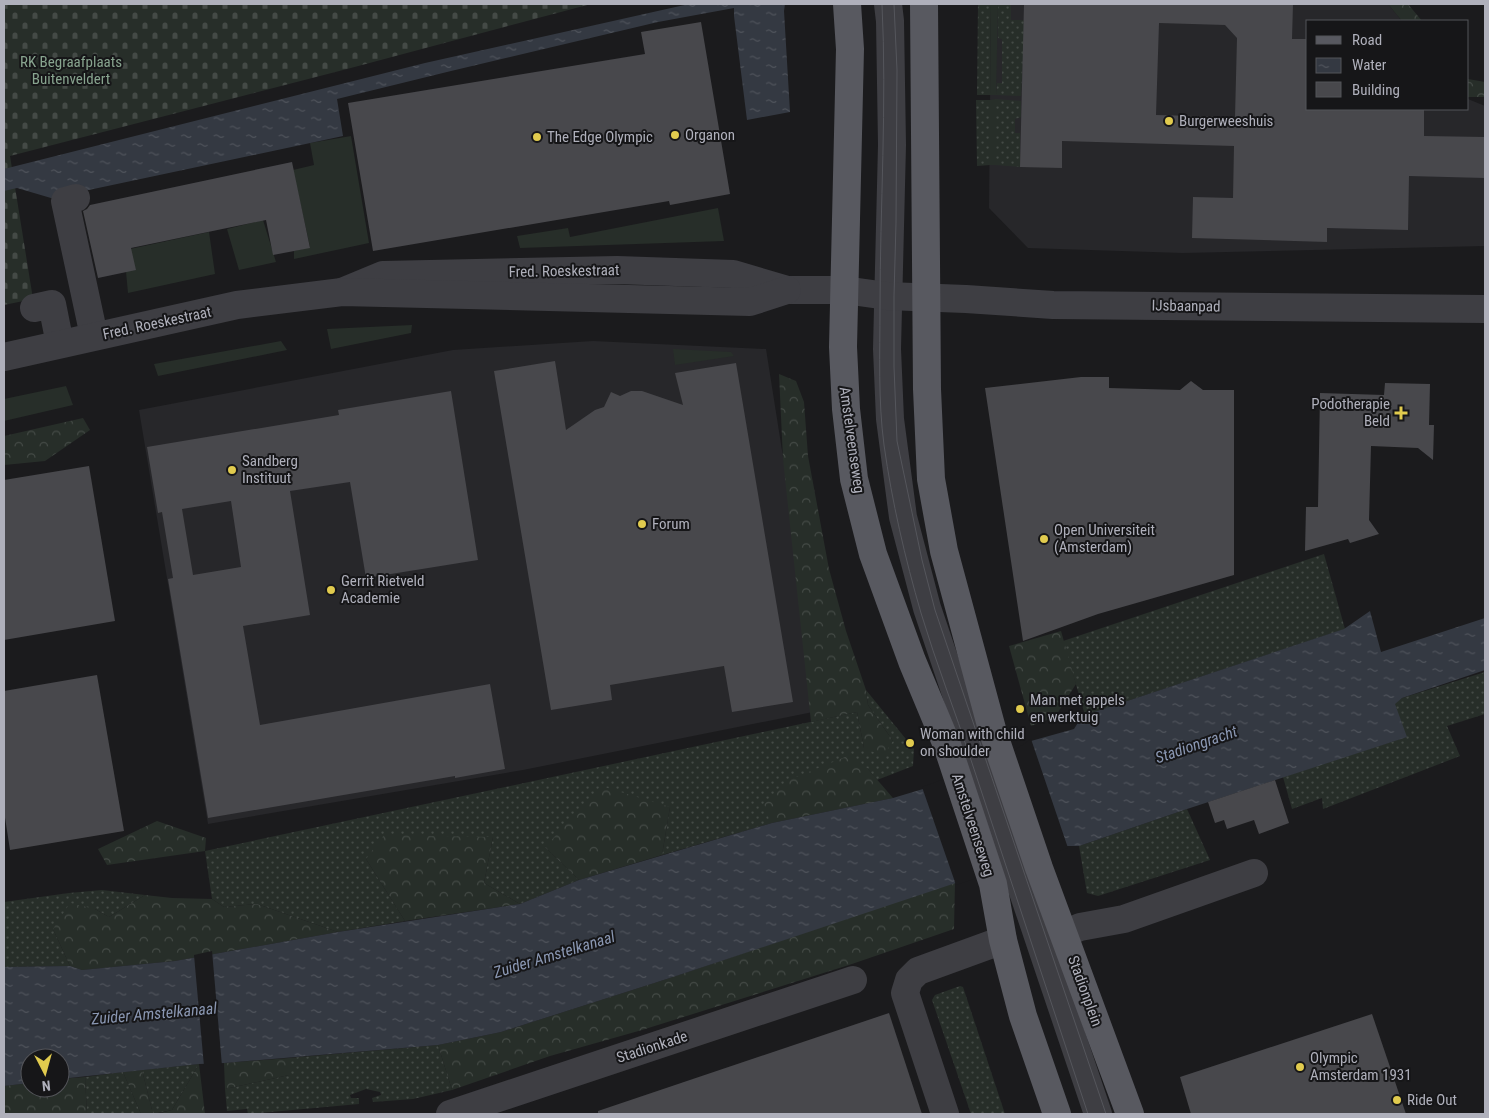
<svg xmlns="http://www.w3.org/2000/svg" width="1489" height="1118" font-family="'Roboto Condensed',sans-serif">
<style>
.built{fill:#27272a}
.grass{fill:url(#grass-dots)}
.forest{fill:url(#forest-crowns)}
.cemetery{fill:url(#cemetery-stones)}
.garden{fill:#272e29}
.water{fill:url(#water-ripples)}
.pier{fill:#1b1b1d}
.building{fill:#48484c;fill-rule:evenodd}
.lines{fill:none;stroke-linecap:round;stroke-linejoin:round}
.minor{stroke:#3e3e43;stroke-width:28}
.major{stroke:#585960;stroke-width:28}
.tram{stroke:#55565c;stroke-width:1}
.poi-dot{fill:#e1cb4e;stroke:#161618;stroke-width:2}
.labels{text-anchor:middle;stroke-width:4;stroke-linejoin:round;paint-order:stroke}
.park-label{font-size:15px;fill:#88a48f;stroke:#161618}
.poi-label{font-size:15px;fill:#afb0bb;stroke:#161618;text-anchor:start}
.street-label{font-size:15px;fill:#afb0bb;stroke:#161618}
.water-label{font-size:16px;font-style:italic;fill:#8a97b2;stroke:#161618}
</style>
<defs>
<pattern id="grass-dots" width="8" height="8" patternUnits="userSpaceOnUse" patternTransform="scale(1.25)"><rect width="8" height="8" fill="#272e29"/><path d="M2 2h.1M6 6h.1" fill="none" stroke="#444a46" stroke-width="1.8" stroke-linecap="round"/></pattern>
<pattern id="forest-crowns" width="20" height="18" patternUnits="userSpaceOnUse" patternTransform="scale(1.25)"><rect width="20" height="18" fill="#272e29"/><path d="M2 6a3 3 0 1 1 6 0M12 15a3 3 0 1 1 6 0" fill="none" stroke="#444a46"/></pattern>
<pattern id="cemetery-stones" width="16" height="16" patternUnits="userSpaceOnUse" patternTransform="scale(1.25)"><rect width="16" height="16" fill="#272e29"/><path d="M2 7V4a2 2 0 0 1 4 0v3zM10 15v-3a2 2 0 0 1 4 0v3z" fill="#444a46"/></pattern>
<pattern id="water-ripples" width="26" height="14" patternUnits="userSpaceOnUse" patternTransform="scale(1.25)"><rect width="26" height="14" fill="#343942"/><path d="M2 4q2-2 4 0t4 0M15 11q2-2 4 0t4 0" fill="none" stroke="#4f535b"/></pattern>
</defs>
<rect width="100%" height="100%" fill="#1b1b1d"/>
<g class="built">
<path d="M 991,4 L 1388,4 L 1402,21 L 1308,21 L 1308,109 L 1468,109 L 1468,99 L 1485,106 L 1485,246 L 1183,253 L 1028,248 L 989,208 Z"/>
<path d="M 593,341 L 766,349 L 823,710 L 523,770 L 208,824 L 139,410 L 453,350 Z"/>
</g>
<g class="grass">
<path d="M 978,4 L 991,4 L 990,95 L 977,95 Z"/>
<path d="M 998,4 L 1011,4 L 1011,20 L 1077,21 L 1077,60 L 1023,59 L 1021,96 L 996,95 L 997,83 L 1002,83 L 1002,39 L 998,38 Z"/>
<path d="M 995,99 L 1021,101 L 1021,117 L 1015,119 L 1015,133 L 1020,133 L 1020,167 L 995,165 Z"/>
<path d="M 976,100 L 990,100 L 990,165 L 977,166 Z"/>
<path d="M 1324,554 L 1345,629 L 1085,715 L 1063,641 Z"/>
<path d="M 1485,672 L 1485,714 L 1447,726 L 1460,756 L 1323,809 L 1322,798 L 1292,809 L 1283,777 L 1406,737 L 1394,704 L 1402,698 Z"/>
<path d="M 866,690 L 914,749 L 913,766 L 877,780 L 867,768 L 770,821 L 772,823 L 662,855 L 670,807 L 545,847 L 579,880 L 520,904 L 484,883 L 493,837 L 366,859 L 405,921 L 338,932 L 257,904 L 224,907 L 212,899 L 205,851 L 857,712 L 864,748 L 893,741 L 868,705 Z"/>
<path d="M 1187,809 L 1210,860 L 1098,896 L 1087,893 L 1079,846 Z"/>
<path d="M 102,890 L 145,895 L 109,917 L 95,909 L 53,929 L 70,966 L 4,967 L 4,902 L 69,893 Z"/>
<path d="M 960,986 L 963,987 L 1005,1114 L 971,1114 L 932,1000 L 935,995 Z"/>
<path d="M 438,1045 L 452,1090 L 413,1099 L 373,1102 L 372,1098 L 381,1095 L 380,1092 L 366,1089 L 350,1095 L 351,1098 L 359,1098 L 359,1104 L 248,1114 L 247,1109 L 227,1111 L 225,1089 L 289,1075 L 289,1058 Z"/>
<path d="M 199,1064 L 172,1110 L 153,1114 L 142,1070 Z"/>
<path d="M 123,1072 L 141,1114 L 87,1114 L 85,1077 Z"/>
</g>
<g class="forest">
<path d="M 1388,4 L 1408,4 L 1422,21 L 1402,21 Z"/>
<path d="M 1468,79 L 1485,82 L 1485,97 L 1468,97 Z"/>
<path d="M 779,374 L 796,381 L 804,402 L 808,456 L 829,569 L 846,631 L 866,690 L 868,705 L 893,741 L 883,756 L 864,748 L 857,712 L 811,722 L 783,459 Z"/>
<path d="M 83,418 L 90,430 L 45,461 L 4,465 L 4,436 Z"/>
<path d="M 1061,631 L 1076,684 L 1055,717 L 1031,726 L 1009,646 Z"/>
<path d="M 850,755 L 867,768 L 893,798 L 772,823 L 770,822 L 764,804 L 789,780 Z"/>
<path d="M 601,786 L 670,807 L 662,855 L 579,880 L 545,847 Z"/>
<path d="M 157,821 L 206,838 L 205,851 L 107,865 L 98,849 Z"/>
<path d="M 384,835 L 493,837 L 484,883 L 520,904 L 405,921 L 366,859 Z"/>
<path d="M 955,882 L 954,929 L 849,965 L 642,1030 L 550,1056 L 452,1090 L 438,1045 L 501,1032 L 673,977 Z"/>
<path d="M 145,895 L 172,898 L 212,899 L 224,907 L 257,904 L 338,932 L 175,961 L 82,970 L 70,966 L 53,929 L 70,903 L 95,909 L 109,917 Z"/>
<path d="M 289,1058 L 289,1075 L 225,1089 L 224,1063 Z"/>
<path d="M 199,1064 L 205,1114 L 156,1114 L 172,1110 Z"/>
<path d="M 142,1070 L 153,1114 L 141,1114 L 123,1072 Z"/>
<path d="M 85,1077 L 87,1114 L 4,1114 L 4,1086 L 30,1083 L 30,1088 L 60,1088 L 60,1079 Z"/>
</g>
<path class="cemetery" d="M 4,4 L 591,4 L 347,69 L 10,156 L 33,299 L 4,305 Z"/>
<g class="garden">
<path d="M 991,4 L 998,4 L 996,95 L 990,95 Z"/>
<path d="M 995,99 L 995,165 L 990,165 L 990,100 Z"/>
<path d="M 351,136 L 369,243 L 294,259 L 294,251 L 310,247 L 293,170 L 314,165 L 310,143 Z"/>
<path d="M 718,208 L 724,241 L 520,248 L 517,236 L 568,228 L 570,237 Z"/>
<path d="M 263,220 L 276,262 L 239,270 L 227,229 Z"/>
<path d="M 209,232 L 215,274 L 128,293 L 126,272 L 130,249 Z"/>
<path d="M 412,325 L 411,333 L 331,349 L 327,329 Z"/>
<path d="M 281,341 L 287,350 L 158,376 L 154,364 Z"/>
<path d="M 673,349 L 731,352 L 734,356 L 675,365 Z"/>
<path d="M 66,386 L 73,405 L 4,421 L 4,399 Z"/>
</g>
<g class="water">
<path d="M 689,4 L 785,4 L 784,11 L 790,112 L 747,120 L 734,16 L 734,8 L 658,22 L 451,71 L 337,99 L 343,136 L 51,198 L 17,188 L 4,191 L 4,169 L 425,63 Z"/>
<path d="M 1370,611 L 1381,652 L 1485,618 L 1485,670 L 1402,698 L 1395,704 L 1407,737 L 1187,809 L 1079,846 L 1067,846 L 673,977 L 501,1032 L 438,1045 L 224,1063 L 199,1064 L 60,1079 L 60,1058 L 30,1058 L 30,1083 L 4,1086 L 4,967 L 70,966 L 82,970 L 175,961 L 338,932 L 520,904 L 579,880 L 772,823 L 893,798 L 923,789 L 1004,760 L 1031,741 L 1074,729 L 1081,718 L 1085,715 L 1344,629 Z"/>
</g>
<g class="pier">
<path d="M 1031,739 L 1068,848 L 956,885 L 922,787 L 1003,758 Z"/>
<path d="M 212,951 L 222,1066 L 204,1066 L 194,955 Z"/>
</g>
<g class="building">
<path d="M 1024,4 L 1293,4 L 1292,39 L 1308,39 L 1308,109 L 1424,109 L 1424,136 L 1485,137 L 1485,178 L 1409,176 L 1408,230 L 1327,228 L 1327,242 L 1192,238 L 1193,197 L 1233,198 L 1234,146 L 1062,141 L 1062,168 L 1020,167 ZM 1159,23 L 1225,25 L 1237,38 L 1235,117 L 1156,115 Z"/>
<path d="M 701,22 L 730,194 L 670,205 L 669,201 L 373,251 L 348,103 L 645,54 L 641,32 Z"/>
<path d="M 292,162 L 310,248 L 273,255 L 266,220 L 131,248 L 136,270 L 98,278 L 83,211 L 87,209 L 90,205 Z"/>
<path d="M 555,361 L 566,430 L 595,410 L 604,407 L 611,392 L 620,396 L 631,391 L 642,391 L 683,405 L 675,373 L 736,363 L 793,702 L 732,712 L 724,666 L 610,685 L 612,700 L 551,710 L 494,371 Z"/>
<path d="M 1081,377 L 1109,377 L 1109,388 L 1180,390 L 1191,381 L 1203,390 L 1234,390 L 1234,575 L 1098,614 L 1023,641 L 985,388 Z"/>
<path d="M 1385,383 L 1430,384 L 1429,425 L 1434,425 L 1433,460 L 1418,448 L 1371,446 L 1369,520 L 1379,534 L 1350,543 L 1348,539 L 1305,551 L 1306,507 L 1318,507 L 1320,393 L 1384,395 Z"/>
<path d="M 451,391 L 478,560 L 366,578 L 350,482 L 290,491 L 310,615 L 243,626 L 260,725 L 490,684 L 505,769 L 455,778 L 455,776 L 208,818 L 168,579 L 173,578 L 162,512 L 158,513 L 147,447 L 339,415 L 338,410 ZM 231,501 L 241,567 L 193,575 L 182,509 Z"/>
<path d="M 89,466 L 115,621 L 4,640 L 4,480 Z"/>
<path d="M 97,675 L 124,831 L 10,850 L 4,811 L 4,691 Z"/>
<path d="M 1275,780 L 1289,823 L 1259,834 L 1254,820 L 1227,829 L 1224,820 L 1215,823 L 1208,802 Z"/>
<path d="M 889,1013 L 922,1114 L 598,1114 L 598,1111 Z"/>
<path d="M 1372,1014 L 1406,1114 L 1191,1114 L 1180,1077 Z"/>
</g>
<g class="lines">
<g class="minor">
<path d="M 888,4 L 890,21 L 892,145 L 887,349 L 890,419 L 903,517 L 927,608 L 1098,1114"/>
<path d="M 76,198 L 65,201 L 94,336"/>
<path d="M 342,292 L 383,275 L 617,270 L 733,274 L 787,290 L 844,290 L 887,296 L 966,299 L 1053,305 L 1485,309"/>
<path d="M 34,308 L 52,304 L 60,344"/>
<path d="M 4,357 L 237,305 L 342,292 L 750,302 L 787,290"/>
<path d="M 1064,934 L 1080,927 L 1124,919 L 1254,873"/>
<path d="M 450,1114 L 853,980"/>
<path d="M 945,1114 L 905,993 L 909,980 L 918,971 L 1003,940"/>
</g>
<g class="major">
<path d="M 847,4 L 850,49 L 843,347 L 846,409 L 854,479 L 873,554 L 912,661 L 947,745 L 993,884 L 1003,940 L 1023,1016 L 1057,1114"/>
<path d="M 924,4 L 927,389 L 931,479 L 944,551 L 992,729 L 1039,868 L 1130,1114"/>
</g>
<g class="tram">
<path d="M 882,4 C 887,105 880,206 880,308 C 880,354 878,400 884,445 C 892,502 905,558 921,613 C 936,663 955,711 971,760 C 1010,878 1049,996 1088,1114"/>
<path d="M 894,4 L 897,70 L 896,223 L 894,296 L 894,367 L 897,441 L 922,560 L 935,610 L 1106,1114"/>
</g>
</g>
<g class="poi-dot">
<circle cx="1169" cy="121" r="5"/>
<circle cx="675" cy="135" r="5"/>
<circle cx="537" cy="137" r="5"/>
<path d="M1398.5 405.5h5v5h5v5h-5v5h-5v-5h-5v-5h5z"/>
<circle cx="232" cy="470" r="5"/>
<circle cx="642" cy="524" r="5"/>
<circle cx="1044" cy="539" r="5"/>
<circle cx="331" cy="590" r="5"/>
<circle cx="1020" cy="709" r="5"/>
<circle cx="910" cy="743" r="5"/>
<circle cx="1300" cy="1067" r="5"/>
<circle cx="1397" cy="1100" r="5"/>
</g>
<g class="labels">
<g class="park-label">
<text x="71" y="67">RK Begraafplaats<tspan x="71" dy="17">Buitenveldert</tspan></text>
</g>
<g class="poi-label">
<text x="1179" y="126">Burgerweeshuis</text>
<text x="685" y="140">Organon</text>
<text x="547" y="142">The Edge Olympic</text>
<text x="1390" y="409" text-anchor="end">Podotherapie<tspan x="1390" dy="17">Beld</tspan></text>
<text x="242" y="466">Sandberg<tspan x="242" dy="17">Instituut</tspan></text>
<text x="652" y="529">Forum</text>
<text x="1054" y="535">Open Universiteit<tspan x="1054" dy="17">(Amsterdam)</tspan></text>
<text x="341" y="586">Gerrit Rietveld<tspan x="341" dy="17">Academie</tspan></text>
<text x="1030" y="705">Man met appels<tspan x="1030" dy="17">en werktuig</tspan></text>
<text x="920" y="739">Woman with child<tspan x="920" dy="17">on shoulder</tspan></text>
<text x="1310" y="1063">Olympic<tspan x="1310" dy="17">Amsterdam 1931</tspan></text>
<text x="1407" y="1105">Ride Out</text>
</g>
<g class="street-label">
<text transform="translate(564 271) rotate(-1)" y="5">Fred. Roeskestraat</text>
<text transform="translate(1186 306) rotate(1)" y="5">IJsbaanpad</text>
<text transform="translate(157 323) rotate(-12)" y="5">Fred. Roeskestraat</text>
<text transform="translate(852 440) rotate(82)" y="5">Amstelveenseweg</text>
<text transform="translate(973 825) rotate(72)" y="5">Amstelveenseweg</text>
<text transform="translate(1085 991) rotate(70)" y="5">Stadionplein</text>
<text transform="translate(652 1047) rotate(-18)" y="5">Stadionkade</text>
</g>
<g class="water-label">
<text transform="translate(1196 744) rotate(-19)" y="6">Stadiongracht</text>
<text transform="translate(554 954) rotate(-17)" y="6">Zuider Amstelkanaal</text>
<text transform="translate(154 1013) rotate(-5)" y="6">Zuider Amstelkanaal</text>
</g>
</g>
<rect width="1489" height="1118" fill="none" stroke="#afb0bb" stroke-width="10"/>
<rect x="1306" y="20" width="162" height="90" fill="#161618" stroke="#535459"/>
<rect x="1316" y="36" width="25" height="8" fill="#585960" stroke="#535459"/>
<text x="1352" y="45" font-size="15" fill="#afb0bb">Road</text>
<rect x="1316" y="58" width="25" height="15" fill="url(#water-ripples)" stroke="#535459"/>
<text x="1352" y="70" font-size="15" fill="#afb0bb">Water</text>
<rect x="1316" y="82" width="25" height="15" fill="#48484c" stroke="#535459"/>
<text x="1352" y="95" font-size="15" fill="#afb0bb">Building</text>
<g transform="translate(45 1073) rotate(174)"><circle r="24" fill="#161618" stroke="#535459"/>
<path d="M0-4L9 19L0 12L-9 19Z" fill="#e1cb4e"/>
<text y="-8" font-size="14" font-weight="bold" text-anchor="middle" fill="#afb0bb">N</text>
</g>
</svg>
